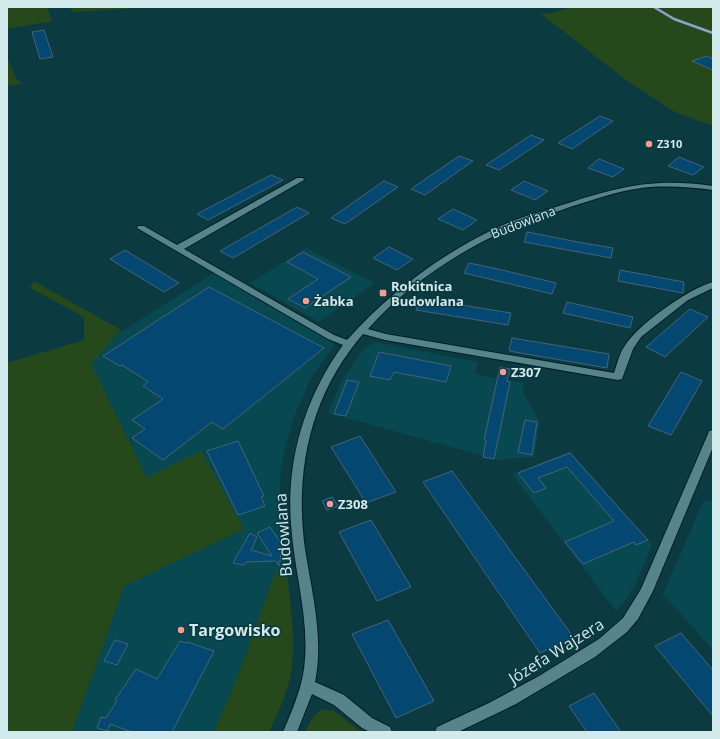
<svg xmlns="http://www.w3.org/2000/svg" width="720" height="739" font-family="'Open Sans',sans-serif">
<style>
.built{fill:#084850}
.green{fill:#26491c}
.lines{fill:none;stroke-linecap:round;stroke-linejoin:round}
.stream{stroke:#949fcb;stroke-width:2.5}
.building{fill:#044872;stroke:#466278}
.minor-casing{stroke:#001f24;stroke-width:2}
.minor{fill:#57838a;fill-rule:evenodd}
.poi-dot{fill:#f59c96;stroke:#0b3a40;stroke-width:1.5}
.labels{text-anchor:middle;stroke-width:3;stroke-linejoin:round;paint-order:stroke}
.far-poi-label{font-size:11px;font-weight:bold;fill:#d3eaed;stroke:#0b3a40;text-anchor:start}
.street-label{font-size:13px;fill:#d3eaed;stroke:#0b3a40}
.poi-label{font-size:13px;font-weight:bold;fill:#d3eaed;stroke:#0b3a40;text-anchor:start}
.near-street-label{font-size:16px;fill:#d3eaed;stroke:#0b3a40}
.near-poi-label{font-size:16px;font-weight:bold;fill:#d3eaed;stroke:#0b3a40;text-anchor:start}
</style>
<rect width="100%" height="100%" fill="#0b3a40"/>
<g class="built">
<path d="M 306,248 L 375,283 L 319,322 L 250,283 Z"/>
<path d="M 214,273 L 335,344 L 311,378 L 293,419 L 281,466 L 279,513 L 287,573 L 275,573 L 239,673 L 214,732 L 72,732 L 124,586 L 244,529 L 147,478 L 90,363 L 119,333 Z"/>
<path d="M 375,342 L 478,362 L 475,374 L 524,383 L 523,392 L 540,422 L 534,457 L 499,460 L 328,413 L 343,378 L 363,349 Z"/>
<path d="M 570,451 L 652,544 L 635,585 L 626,599 L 616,611 L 512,474 Z"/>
<path d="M 704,500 L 713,502 L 713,650 L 663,594 Z"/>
</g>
<g class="green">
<path d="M 7,7 L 47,7 L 52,21 L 7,29 Z"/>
<path d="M 70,7 L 155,7 L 72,12 Z"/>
<path d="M 572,7 L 713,7 L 713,126 L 675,112 L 626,80 L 540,13 L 547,14 Z"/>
<path d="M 7,57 L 17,80 L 22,84 L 7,86 Z"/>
<path d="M 34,281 L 121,330 L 91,364 L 147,478 L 201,451 L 244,529 L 124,586 L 72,732 L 7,732 L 7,363 L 84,340 L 84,318 L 77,313 L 30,288 Z"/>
<path d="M 275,573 L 287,573 C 291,610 298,650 288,686 C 283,702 276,717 269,732 L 214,732 L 239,673 Z"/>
<path d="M 322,709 L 334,711 L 361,732 L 305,732 L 313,717 Z"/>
</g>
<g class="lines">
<path class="stream" d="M 654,7 L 674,19 L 713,33"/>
</g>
<g class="building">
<path d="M 44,30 L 53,57 L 40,59 L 32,32 Z"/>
<path d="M 707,56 L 713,59 L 713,70 L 692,61 Z"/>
<path d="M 600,116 L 613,121 L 572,149 L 558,143 Z"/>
<path d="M 531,135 L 544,140 L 499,170 L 486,165 Z"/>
<path d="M 459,156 L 473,161 L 425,195 L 411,189 Z"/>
<path d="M 679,157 L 704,167 L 693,175 L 668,166 Z"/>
<path d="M 599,159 L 624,169 L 613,177 L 588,168 Z"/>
<path d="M 271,175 L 283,180 L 208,220 L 197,214 Z"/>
<path d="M 384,181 L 398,187 L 345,224 L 331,218 Z"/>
<path d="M 524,181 L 548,191 L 535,200 L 511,190 Z"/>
<path d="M 297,207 L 309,213 L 233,258 L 220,251 Z"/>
<path d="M 453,209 L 477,220 L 463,230 L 438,219 Z"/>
<path d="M 527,232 L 583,243 L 613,248 L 611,258 L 524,242 Z"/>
<path d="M 389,247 L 413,259 L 397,270 L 373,258 Z"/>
<path d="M 125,250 L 153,267 L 179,283 L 164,292 L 110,259 Z"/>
<path d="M 303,252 L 351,277 L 305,308 L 288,299 L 318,279 L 287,262 Z"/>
<path d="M 469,263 L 498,269 L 556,283 L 552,294 L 464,273 Z"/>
<path d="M 620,270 L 684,282 L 683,293 L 618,281 Z"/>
<path d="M 209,287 L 324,348 L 223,429 L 212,422 L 163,460 L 132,438 L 145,429 L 132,420 L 163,399 L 143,386 L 148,382 L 144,379 L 122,365 L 120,366 L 103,356 Z"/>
<path d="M 421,298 L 480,308 L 511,313 L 508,325 L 416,310 Z"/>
<path d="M 567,302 L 633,317 L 630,328 L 563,313 Z"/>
<path d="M 690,309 L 708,317 L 665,357 L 646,347 Z"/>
<path d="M 512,338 L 609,354 L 607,368 L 509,351 Z"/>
<path d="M 379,352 L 451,366 L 446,382 L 394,372 L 390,380 L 370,376 Z"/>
<path d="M 500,367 L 510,369 L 507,381 L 510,382 L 494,459 L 483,457 L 486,440 L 484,440 Z"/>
<path d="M 681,372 L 702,381 L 671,435 L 648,426 Z"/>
<path d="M 347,380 L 359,382 L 346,416 L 334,414 Z"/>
<path d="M 525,420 L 537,422 L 532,455 L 518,452 Z"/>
<path d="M 360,436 L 396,492 L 366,503 L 331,447 Z"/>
<path d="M 238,441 L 264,496 L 261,497 L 265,506 L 238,515 L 207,451 Z"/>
<path d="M 570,453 L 626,516 L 648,540 L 636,545 L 634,542 L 583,564 L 565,542 L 614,521 L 567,467 L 538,478 L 546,488 L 534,493 L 518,473 Z"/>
<path d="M 452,471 L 520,564 L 574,638 L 540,653 L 423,482 Z"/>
<path d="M 332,497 L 338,506 L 327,510 L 322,501 Z"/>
<path d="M 371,520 L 411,587 L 377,601 L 339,532 Z"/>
<path d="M 270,527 L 282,545 L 280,558 L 281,558 L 281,561 L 279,561 L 279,566 L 276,561 L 246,562 L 244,565 L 233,563 L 250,533 L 257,537 L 251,550 L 272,556 L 257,533 Z"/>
<path d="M 388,620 L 434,701 L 396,718 L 352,634 Z"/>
<path d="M 681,633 L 713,670 L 713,716 L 655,646 Z"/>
<path d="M 115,640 L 128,644 L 117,665 L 104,661 Z"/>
<path d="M 180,641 L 186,643 L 187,642 L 214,651 L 172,732 L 132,732 L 110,724 L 108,731 L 97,728 L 101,717 L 106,718 L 117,701 L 115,700 L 136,669 L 157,679 Z"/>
<path d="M 594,693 L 621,732 L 587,732 L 569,706 Z"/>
</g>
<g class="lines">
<defs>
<g id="minor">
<path d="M 297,178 L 303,178 L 304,180 L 184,249 L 334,335 L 347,340 C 389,293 440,255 496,228 C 517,218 540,212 562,205 C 617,187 654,177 713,186 L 713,190 C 689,187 665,185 641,188 C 617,191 593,200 570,207 C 548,215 524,221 502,232 C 453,255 404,288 368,329 L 386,334 L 614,373 C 617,365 619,354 624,347 C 636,326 689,288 713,282 L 713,288 L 688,300 L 641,337 L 633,349 L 622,379 L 618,380 L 385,340 L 363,334 C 311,394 294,470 305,549 C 312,593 324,638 315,682 L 344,695 L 372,718 L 390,727 L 392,732 L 370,732 L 362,728 L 334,705 L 312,694 L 297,732 L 283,732 C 291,713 299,695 303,675 C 312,625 294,574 291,524 C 286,460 305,397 343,345 L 328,339 L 137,228 L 138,226 L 144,226 L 177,245 Z"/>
<path d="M 713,430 L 713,447 L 653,591 L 638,619 L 627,632 L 595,657 L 516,704 L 458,732 L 435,732 L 437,727 L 489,703 L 539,676 L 599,639 L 623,618 L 641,589 L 708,434 L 709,431 Z"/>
</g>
</defs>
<use href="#minor" class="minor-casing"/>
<use href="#minor" class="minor"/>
</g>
<g class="poi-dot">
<circle cx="649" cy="144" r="4"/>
<rect x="379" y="289" width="8" height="8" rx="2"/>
<circle cx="306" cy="301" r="4"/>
<circle cx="503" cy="372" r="4"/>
<circle cx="330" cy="504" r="4"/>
<circle cx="181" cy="630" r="4"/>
</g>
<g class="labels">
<g class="far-poi-label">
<text x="657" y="148">Z310</text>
</g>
<g class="street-label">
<text transform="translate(523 222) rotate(-21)" y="5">Budowlana</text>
</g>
<g class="poi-label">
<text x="391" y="291">Rokitnica<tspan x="391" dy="15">Budowlana</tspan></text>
<text x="314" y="306">Żabka</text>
<text x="511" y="377">Z307</text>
<text x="338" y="509">Z308</text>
</g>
<g class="near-street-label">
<text transform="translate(283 535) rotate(-94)" y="6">Budowlana</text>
<text transform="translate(556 651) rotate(-32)" y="6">Józefa Wajzera</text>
</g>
<g class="near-poi-label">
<text x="189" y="636">Targowisko</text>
</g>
</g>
<rect width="720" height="739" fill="none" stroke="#d3eaed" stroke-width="16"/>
</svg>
